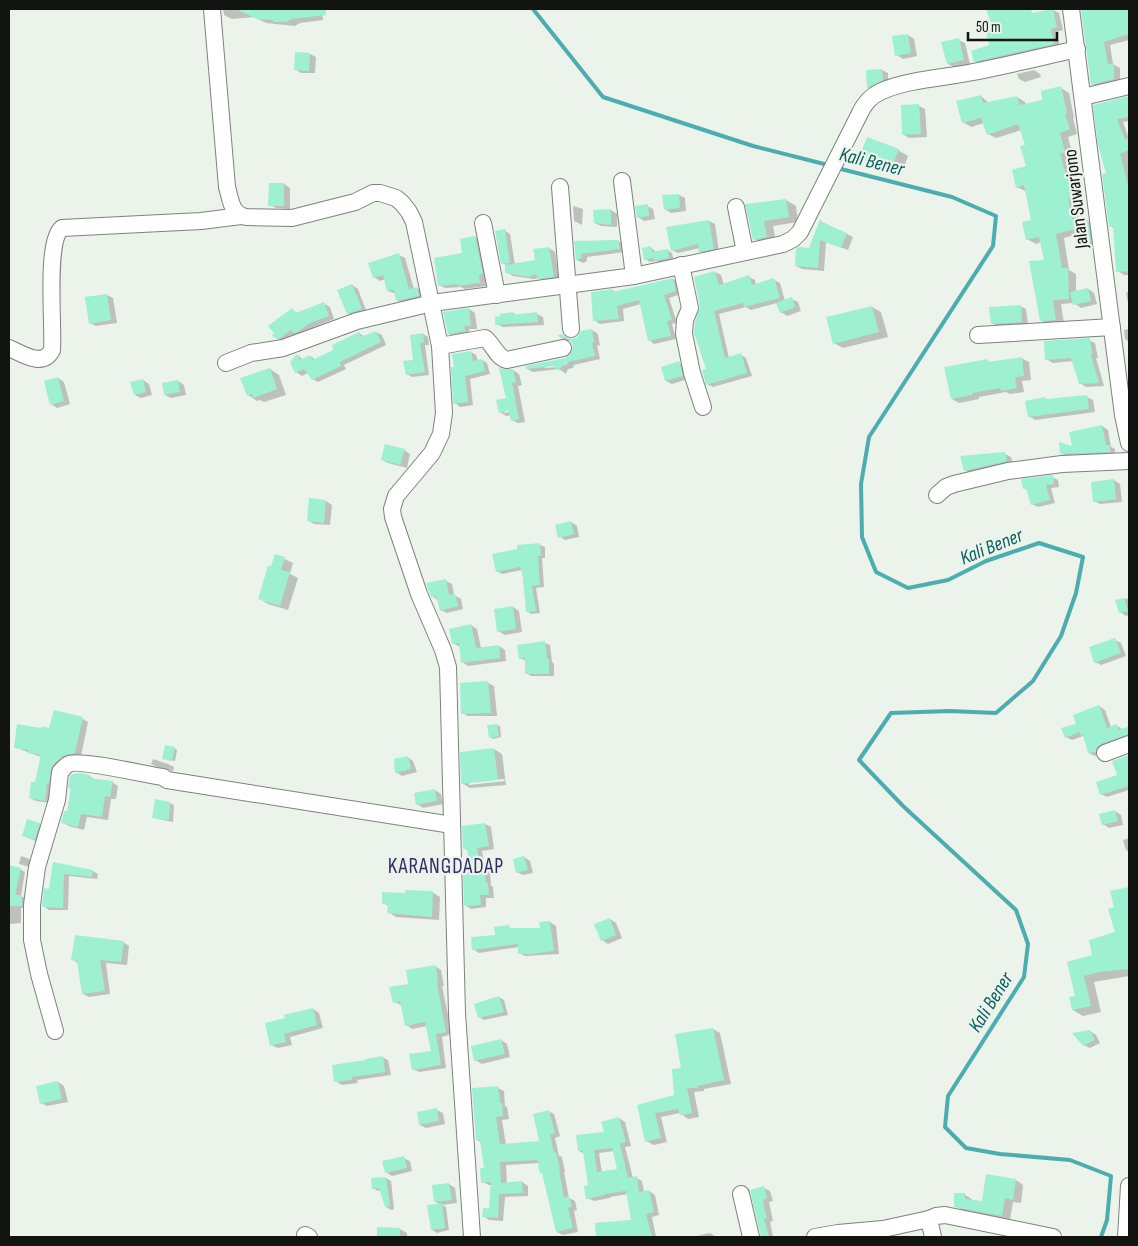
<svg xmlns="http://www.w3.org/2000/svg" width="1138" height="1246" font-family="'Sofia Sans Condensed',sans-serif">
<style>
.shadow{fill:#0003;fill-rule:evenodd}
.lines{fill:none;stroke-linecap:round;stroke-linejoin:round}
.stream{stroke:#4cadb0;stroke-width:4}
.building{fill:#9ef0d2;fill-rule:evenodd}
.minor-casing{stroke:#7c837b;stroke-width:18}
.minor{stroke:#fff;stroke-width:16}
.labels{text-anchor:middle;stroke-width:4.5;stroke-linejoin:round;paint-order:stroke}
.street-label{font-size:19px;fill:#121411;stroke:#ebf3ea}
.water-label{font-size:20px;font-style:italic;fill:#085e60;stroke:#ebf3ea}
.quarter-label{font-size:21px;letter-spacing:1px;fill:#322b66;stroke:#ebf3ea}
</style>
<rect width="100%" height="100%" fill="#ebf3ea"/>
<g class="shadow">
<path d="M 223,9 L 321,9 L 323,20 L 300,23 L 295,26 L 266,23 L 254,17 L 232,19 L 224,15 Z"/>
<path d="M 987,9 L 1017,9 L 1002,14 L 1004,20 L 1053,10 L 1059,13 L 1063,30 L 1057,32 L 1060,47 L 981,65 L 975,61 L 991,46 L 993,27 Z"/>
<path d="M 1084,9 L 1129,9 L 1129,40 L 1110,45 L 1113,64 L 1120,68 L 1120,83 L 1099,88 L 1092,84 Z"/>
<path d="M 908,35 L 914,39 L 917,56 L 903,59 L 897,55 Z"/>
<path d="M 958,40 L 965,43 L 970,64 L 954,67 L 948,64 Z"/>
<path d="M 310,54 L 316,57 L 315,73 L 301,73 L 295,69 Z"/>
<path d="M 882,70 L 888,73 L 888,83 L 874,91 L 868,87 Z"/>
<path d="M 1034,70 L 1040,74 L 1041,77 L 1025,82 L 1019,79 L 1017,74 Z"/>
<path d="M 1061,88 L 1069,93 L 1074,117 L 1073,118 L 1077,134 L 1068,137 L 1073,157 L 1068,158 L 1074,181 L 1079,183 L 1082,202 L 1075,203 L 1080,222 L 1088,221 L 1094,225 L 1096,245 L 1085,246 L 1079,242 L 1078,234 L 1064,238 L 1069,270 L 1076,274 L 1076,292 L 1088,289 L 1094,293 L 1097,304 L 1081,308 L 1074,303 L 1061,304 L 1064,324 L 1049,325 L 1041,320 L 1045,261 L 1041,242 L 1036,244 L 1027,239 L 1032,221 L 1027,192 L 1017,187 L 1027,167 L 1027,146 L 1022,130 L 996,138 L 988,134 L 984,123 L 971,127 L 963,122 L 981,96 L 989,103 L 1017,97 L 1025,102 L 1026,105 L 1044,101 Z"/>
<path d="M 1129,98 L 1129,121 L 1123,122 L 1129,139 L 1129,275 L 1124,275 L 1118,271 L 1114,228 L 1110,226 L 1108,173 L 1095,106 Z"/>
<path d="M 919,106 L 925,109 L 927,137 L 909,138 L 903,134 Z"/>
<path d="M 898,150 L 908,156 L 901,175 L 870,163 L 861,158 Z"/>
<path d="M 284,184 L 290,188 L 290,209 L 276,208 L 270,205 Z"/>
<path d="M 679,195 L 685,198 L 686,211 L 671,213 L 665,209 Z"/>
<path d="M 786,200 L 796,206 L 798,222 L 773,226 L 776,242 L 764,245 L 755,239 L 747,205 Z"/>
<path d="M 573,206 L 583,209 L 582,225 L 574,221 Z"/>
<path d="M 647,206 L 653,209 L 655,219 L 644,221 L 638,217 Z"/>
<path d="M 611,210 L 617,214 L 617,227 L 601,226 L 595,223 Z"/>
<path d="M 709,221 L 715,224 L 719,252 L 706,254 L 700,251 L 700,248 L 678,253 L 672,250 Z"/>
<path d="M 820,221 L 853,237 L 848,250 L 826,242 L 824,271 L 802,269 L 796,266 L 809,249 Z"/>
<path d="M 504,230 L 510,234 L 515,265 L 537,261 L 549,248 L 555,252 L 559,280 L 545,281 L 539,278 L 534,279 L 513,276 L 507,272 L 506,265 L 502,263 Z"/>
<path d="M 475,237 L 481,241 L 488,277 L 485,278 L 486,286 L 465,289 L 461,287 L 445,288 L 439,285 L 464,254 Z"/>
<path d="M 618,241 L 624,244 L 625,252 L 587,257 L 587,261 L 583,263 L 577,260 L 576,242 Z"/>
<path d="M 650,247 L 656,252 L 667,250 L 672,253 L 674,261 L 661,263 L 656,261 L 650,262 L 645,259 Z"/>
<path d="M 399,255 L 405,258 L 414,289 L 417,288 L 423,292 L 425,299 L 403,304 L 397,300 L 396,294 L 388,291 L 386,279 L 380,281 L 374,277 Z"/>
<path d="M 715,272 L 721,275 L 724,285 L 749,277 L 755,280 L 756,285 L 774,280 L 780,283 L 785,301 L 791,299 L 798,302 L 801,311 L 787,316 L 781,312 L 777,303 L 751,310 L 746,307 L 719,314 L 729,358 L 741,355 L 746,358 L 752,376 L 713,387 L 707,384 Z"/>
<path d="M 673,279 L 679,282 L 681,294 L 669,298 L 677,323 L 672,324 L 676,339 L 654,344 L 649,340 L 641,304 L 623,309 L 624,321 L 600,324 L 594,320 L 612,290 L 617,293 Z"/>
<path d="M 352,285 L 358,289 L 367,313 L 354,317 L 348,313 Z"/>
<path d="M 1126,292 L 1129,292 L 1129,308 Z"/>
<path d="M 107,295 L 113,298 L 117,323 L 96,326 L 90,323 Z"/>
<path d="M 323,303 L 330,307 L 334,319 L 314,327 L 306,334 L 301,336 L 297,334 L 287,341 L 284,342 L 274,336 L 292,310 L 298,313 Z"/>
<path d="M 1020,306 L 1026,309 L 1028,325 L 998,327 L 992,323 Z"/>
<path d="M 872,307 L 881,312 L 888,337 L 843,348 L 834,343 Z"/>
<path d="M 469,309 L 475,313 L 477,329 L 469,329 L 470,334 L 455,337 L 449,334 Z"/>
<path d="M 513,313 L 517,316 L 537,314 L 543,317 L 544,325 L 503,327 L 496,324 L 501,318 Z"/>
<path d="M 1129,329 L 1129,342 L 1125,339 L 1124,330 Z"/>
<path d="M 592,330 L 598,334 L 600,346 L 597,345 L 600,359 L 574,365 L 573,368 L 568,369 L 566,374 L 559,369 L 533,372 L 527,369 L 566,359 L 571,356 L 574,346 L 572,341 L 567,341 L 561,338 L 562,335 L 572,340 ZM 560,364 L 560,367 L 543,368 L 549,366 Z"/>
<path d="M 376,332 L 382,335 L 386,345 L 344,365 L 346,369 L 318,382 L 313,379 L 308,373 L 302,376 L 296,372 L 291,362 L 298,355 L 303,360 L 310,356 L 316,360 L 334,350 L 359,333 L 365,337 Z"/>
<path d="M 423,334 L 428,337 L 429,345 L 425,345 L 429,375 L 412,377 L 407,374 L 414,361 L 411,336 Z"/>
<path d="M 1089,340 L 1095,343 L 1098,358 L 1096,358 L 1104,386 L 1086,387 L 1080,383 L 1073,361 L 1053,363 L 1046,359 Z"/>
<path d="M 471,352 L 476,355 L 478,361 L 482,360 L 487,363 L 490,374 L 470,379 L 473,405 L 460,407 L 455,403 L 456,368 Z"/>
<path d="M 1021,358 L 1029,362 L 1031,380 L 1022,381 L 1024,392 L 1010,394 L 1006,392 L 979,397 L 979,399 L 959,403 L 952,399 L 988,361 L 991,363 Z"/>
<path d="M 679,363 L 685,366 L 688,379 L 672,384 L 666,381 Z"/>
<path d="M 270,369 L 279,375 L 286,395 L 264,402 L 260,400 L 257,401 L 248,395 Z"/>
<path d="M 513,370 L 519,374 L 522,385 L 518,386 L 525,422 L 518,423 L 512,420 L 511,415 L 506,416 L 500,412 L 508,399 ZM 504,411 L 515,411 L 504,413 Z"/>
<path d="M 58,378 L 64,382 L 70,404 L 57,408 L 51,404 Z"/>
<path d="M 143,380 L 149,384 L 152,395 L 141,398 L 135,395 Z"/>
<path d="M 178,381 L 184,385 L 186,395 L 171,398 L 165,395 Z"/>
<path d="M 1087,397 L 1093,400 L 1095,412 L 1035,420 L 1029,416 L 1048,400 Z"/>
<path d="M 1102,426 L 1108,430 L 1111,447 L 1115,449 L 1115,454 L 1067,457 L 1061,453 L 1074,448 Z"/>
<path d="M 404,450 L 410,454 L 407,468 L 388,463 L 382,460 Z"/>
<path d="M 1005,454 L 1011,457 L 1013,464 L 971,474 L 965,470 Z"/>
<path d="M 1052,477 L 1058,480 L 1059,487 L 1051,488 L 1055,503 L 1038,507 L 1032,504 L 1028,490 L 1024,488 Z"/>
<path d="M 1114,480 L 1120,484 L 1122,502 L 1100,504 L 1094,501 Z"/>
<path d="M 326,501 L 332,505 L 330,525 L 314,524 L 308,520 Z"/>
<path d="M 571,522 L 577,526 L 579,537 L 565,540 L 559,536 Z"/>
<path d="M 540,545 L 545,547 L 545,558 L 542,558 L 544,587 L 536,588 L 540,613 L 531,614 L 527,611 L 522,570 L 502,574 L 497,571 Z"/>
<path d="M 276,555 L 293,563 L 290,574 L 298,578 L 288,610 L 268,604 L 260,599 Z"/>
<path d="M 446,581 L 452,584 L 454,595 L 461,599 L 463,609 L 447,613 L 441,610 L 438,600 L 432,596 Z"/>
<path d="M 1129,598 L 1129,615 L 1126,616 L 1120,612 L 1117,601 Z"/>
<path d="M 513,607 L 519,611 L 522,632 L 505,635 L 498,631 Z"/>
<path d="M 471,625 L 477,629 L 481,648 L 499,646 L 505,650 L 506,661 L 468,666 L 462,662 L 460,647 L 453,643 Z"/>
<path d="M 1115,640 L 1121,643 L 1126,656 L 1101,665 L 1095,662 Z"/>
<path d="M 545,643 L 550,645 L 552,662 L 554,664 L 554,676 L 531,676 L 526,673 L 526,661 L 520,658 Z"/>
<path d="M 488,683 L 494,686 L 497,716 L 468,716 L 462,713 L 462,684 Z"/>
<path d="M 1099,706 L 1105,710 L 1111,727 L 1116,725 L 1123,730 L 1129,727 L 1129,738 L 1101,754 L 1095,756 L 1089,753 L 1085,737 L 1083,736 L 1072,740 L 1066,737 Z"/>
<path d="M 83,719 L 88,722 L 81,756 L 70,758 L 51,803 L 36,801 L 30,798 L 36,784 L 42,757 L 35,755 L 15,747 L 49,729 Z"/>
<path d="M 497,725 L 500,726 L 501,737 L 493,739 L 490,737 Z"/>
<path d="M 174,748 L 177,750 L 175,761 L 166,760 Z"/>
<path d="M 494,749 L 502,754 L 506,785 L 470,788 L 462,783 ZM 504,779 L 505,781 L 469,785 L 469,782 Z"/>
<path d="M 1129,756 L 1129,790 L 1107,797 L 1101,794 L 1118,776 L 1113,762 Z"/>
<path d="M 407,757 L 413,761 L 417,772 L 402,776 L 396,772 Z"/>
<path d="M 153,759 L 168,764 L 174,767 L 173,771 L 157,767 L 151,764 Z"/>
<path d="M 89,776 L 96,780 L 112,782 L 118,786 L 116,799 L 111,799 L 108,820 L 87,817 L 84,830 L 69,826 L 63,823 L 68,813 L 71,788 Z"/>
<path d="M 435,790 L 441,794 L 443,804 L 423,808 L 417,804 Z"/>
<path d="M 169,803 L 174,805 L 173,822 L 158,819 L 153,817 Z"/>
<path d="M 1115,811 L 1121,815 L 1123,825 L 1109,828 L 1103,824 Z"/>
<path d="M 39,824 L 45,828 L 41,843 L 23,836 Z"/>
<path d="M 485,824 L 491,827 L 494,849 L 482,851 L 485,869 L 490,872 L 491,886 L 493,887 L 494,898 L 486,898 L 486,907 L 471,909 L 465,905 L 471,869 L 468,851 L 464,848 Z"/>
<path d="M 1129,838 L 1129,852 L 1126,850 L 1123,840 Z"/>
<path d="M 21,856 L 32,860 L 30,867 L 19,864 Z"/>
<path d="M 524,857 L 530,861 L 533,873 L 523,875 L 517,872 Z"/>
<path d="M 54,863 L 93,871 L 98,874 L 97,879 L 69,876 L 68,910 L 49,910 L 43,906 L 50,890 Z"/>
<path d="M 9,867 L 20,869 L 25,872 L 21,896 L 27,899 L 27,908 L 21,908 L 21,923 L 9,924 Z"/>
<path d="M 1129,888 L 1129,976 L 1094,982 L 1101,1012 L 1083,1016 L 1073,1010 L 1076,997 L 1068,962 L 1094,956 L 1116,932 L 1115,908 L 1111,892 Z"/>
<path d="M 432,892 L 440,897 L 439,920 L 396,917 L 388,912 L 389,906 L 383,903 Z"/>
<path d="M 610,919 L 616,923 L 622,938 L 608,944 L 602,940 Z"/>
<path d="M 550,922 L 556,926 L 559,954 L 525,956 L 519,953 L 519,947 L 479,953 L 473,949 L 497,936 L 509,927 L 513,929 L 541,930 Z"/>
<path d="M 123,942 L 129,946 L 127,965 L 106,963 L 110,994 L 89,997 L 83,994 L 78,963 L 73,960 Z"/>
<path d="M 435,966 L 441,970 L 444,986 L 442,986 L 452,1034 L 442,1037 L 446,1068 L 419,1072 L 413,1069 L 432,1052 L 427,1026 L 412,1029 L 407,1025 L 402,1005 L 394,1002 Z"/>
<path d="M 499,997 L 504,1000 L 508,1015 L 484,1020 L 479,1017 Z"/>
<path d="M 313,1009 L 319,1013 L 323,1028 L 290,1037 L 292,1045 L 278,1048 L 271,1045 L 287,1019 Z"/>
<path d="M 713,1029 L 720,1033 L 731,1084 L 704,1089 L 704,1091 L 694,1092 L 699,1117 L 688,1119 L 680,1113 L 661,1117 L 667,1142 L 654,1145 L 646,1141 L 639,1106 L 675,1096 L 683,1069 Z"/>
<path d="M 1090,1031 L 1096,1035 L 1100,1043 L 1090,1048 L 1084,1045 Z"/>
<path d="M 501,1040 L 507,1044 L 510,1057 L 482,1064 L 475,1060 Z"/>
<path d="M 382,1057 L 388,1060 L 391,1075 L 357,1080 L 358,1083 L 342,1085 L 335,1081 L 367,1061 Z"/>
<path d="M 58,1082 L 64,1086 L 68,1102 L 47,1106 L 41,1103 Z"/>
<path d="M 498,1088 L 504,1091 L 505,1106 L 507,1107 L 509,1119 L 502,1120 L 506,1145 L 540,1142 L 548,1111 L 554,1114 L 560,1136 L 555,1138 L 559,1156 L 562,1157 L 565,1172 L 564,1172 L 569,1198 L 575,1201 L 577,1210 L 574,1211 L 578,1232 L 563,1235 L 557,1232 L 543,1174 L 539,1163 L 506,1165 L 507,1183 L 522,1182 L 528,1186 L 528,1196 L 505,1197 L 503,1221 L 489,1220 L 483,1216 L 491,1210 L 492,1185 L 489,1185 L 483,1182 L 486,1169 L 481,1142 L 477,1140 Z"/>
<path d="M 437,1110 L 443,1113 L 445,1124 L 426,1128 L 420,1125 Z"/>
<path d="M 619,1118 L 625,1122 L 631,1146 L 625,1147 L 633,1178 L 636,1178 L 642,1181 L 644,1192 L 649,1191 L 655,1195 L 659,1215 L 652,1217 L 656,1237 L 598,1237 L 597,1224 L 633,1221 L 628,1194 L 610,1197 L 610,1198 L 594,1201 L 588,1198 L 590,1186 L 585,1154 L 579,1151 L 606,1133 ZM 614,1151 L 619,1170 L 602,1173 L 599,1153 Z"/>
<path d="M 403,1158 L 410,1161 L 412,1171 L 392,1176 L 386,1172 Z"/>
<path d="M 386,1178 L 391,1181 L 394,1209 L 391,1210 L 386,1207 L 381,1190 L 378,1191 L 373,1188 L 372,1179 Z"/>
<path d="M 1016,1180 L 1023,1185 L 1021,1203 L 1013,1202 L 1010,1220 L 963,1210 L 955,1206 L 965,1195 L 972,1199 L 972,1201 L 983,1203 Z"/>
<path d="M 449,1184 L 455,1188 L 457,1203 L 442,1205 L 446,1207 L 449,1230 L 437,1233 L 432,1230 L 440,1205 L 435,1201 Z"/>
<path d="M 764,1188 L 770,1191 L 773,1201 L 769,1202 L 773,1221 L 770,1222 L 773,1237 L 762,1237 L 751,1191 Z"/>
<path d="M 378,1228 L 400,1229 L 407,1233 L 407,1237 L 378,1237 Z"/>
<path d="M 710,1233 L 716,1237 L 692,1237 Z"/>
</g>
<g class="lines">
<g class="stream">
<path d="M 533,9 L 603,97 L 753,146 L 828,165"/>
<path d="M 837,168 L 952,197 L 996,216 L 993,246 L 869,437 L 861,484 L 862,537 L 876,572 L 908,588 L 948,580 L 986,561 L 1039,543 L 1083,557 L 1076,593 L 1061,636 L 1033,681 L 996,713 L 950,711 L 891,713 L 859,760 L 903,806 L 1016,910 L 1028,944 L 1024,977 L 948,1096 L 945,1127 L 966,1148 L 1000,1154 L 1070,1160 L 1111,1176 L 1107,1220 L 1101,1237"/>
</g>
</g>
<g class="building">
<path d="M 236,9 L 326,9 L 326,15 L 292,19 L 286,22 L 273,22 L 273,20 L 257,19 Z"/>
<path d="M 986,9 L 1031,9 L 1032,13 L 1053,9 L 1057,27 L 1051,29 L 1054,44 L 974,62 L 971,51 L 989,45 L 985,27 L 992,26 Z"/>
<path d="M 1085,9 L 1129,9 L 1129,34 L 1104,42 L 1108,65 L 1114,63 L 1114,79 L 1091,85 L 1081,10 Z"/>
<path d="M 908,34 L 911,53 L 895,56 L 892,36 Z"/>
<path d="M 959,38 L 964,60 L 947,64 L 941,42 Z"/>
<path d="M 295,52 L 310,53 L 309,71 L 294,70 Z"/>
<path d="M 882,69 L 883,80 L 867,88 L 866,70 Z"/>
<path d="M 1061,86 L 1067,113 L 1065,114 L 1070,129 L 1060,133 L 1065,152 L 1060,154 L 1067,178 L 1071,177 L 1074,198 L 1068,199 L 1075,229 L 1056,234 L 1062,268 L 1068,268 L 1069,299 L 1053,300 L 1056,320 L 1040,321 L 1029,261 L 1044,260 L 1039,237 L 1026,240 L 1022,222 L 1031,220 L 1024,185 L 1016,188 L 1012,170 L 1026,166 L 1020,146 L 1025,145 L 1018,124 L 987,135 L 981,118 L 962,123 L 956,101 L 981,95 L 983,103 L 1017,96 L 1020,105 L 1042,100 L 1041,91 Z"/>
<path d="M 1129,96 L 1129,117 L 1117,119 L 1125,140 L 1129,138 L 1129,150 L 1120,154 L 1129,189 L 1129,271 L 1116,272 L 1113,226 L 1109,227 L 1102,174 L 1106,173 L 1098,145 L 1093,105 Z"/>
<path d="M 919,104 L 921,134 L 902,135 L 901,105 Z"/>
<path d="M 867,137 L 899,149 L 891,170 L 859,158 Z"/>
<path d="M 269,183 L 284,183 L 284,206 L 268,206 Z"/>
<path d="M 679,194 L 680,208 L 664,210 L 662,195 Z"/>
<path d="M 786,199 L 789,217 L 764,221 L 767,237 L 753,240 L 745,204 Z"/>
<path d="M 648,204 L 649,216 L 637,218 L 635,206 Z"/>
<path d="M 611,209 L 611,225 L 594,223 L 593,210 Z"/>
<path d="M 709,220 L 714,249 L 699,252 L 698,244 L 671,251 L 666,227 Z"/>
<path d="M 820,220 L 822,220 L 821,222 L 847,233 L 841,248 L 820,240 L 818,268 L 795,266 L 796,249 L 799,247 L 809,248 Z"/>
<path d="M 1088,220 L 1091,242 L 1078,243 L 1075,221 Z"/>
<path d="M 505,229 L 510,263 L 501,264 L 495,231 Z"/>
<path d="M 475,236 L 483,274 L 479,275 L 480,283 L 457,286 L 458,284 L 438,286 L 434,258 L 462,253 L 460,239 Z"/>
<path d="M 618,240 L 620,249 L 581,254 L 582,258 L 576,260 L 574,241 Z"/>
<path d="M 651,246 L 652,252 L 668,249 L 669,258 L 655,261 L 653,258 L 644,260 L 642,248 Z"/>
<path d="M 549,247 L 554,277 L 538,279 L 536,274 L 528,277 L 505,273 L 505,265 L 535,260 L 533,249 Z"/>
<path d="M 399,253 L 409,289 L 417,287 L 419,296 L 396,301 L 394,290 L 387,291 L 383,275 L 373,278 L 368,263 Z"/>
<path d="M 715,271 L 719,285 L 749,275 L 752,285 L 774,278 L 780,298 L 744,307 L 743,303 L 714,311 L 725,358 L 741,353 L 747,373 L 706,385 L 702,370 L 706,369 L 694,333 L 695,322 L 700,307 L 694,277 Z"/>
<path d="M 673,278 L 676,291 L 664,295 L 672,320 L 667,321 L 671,336 L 648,341 L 639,300 L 617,306 L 619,319 L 593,321 L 591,292 L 613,289 L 613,292 Z"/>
<path d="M 352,284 L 362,309 L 347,314 L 337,290 Z"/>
<path d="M 1088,288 L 1091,301 L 1073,305 L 1070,292 Z"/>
<path d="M 107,294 L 111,320 L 89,324 L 85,297 Z"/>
<path d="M 792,297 L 795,307 L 780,313 L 776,303 Z"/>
<path d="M 324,302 L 329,316 L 308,324 L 299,331 L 294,333 L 291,330 L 280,338 L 277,339 L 272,336 L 274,333 L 268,326 L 292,308 L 296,313 Z"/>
<path d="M 1021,305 L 1022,322 L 991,324 L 989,307 Z"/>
<path d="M 872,306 L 879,332 L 833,344 L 826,317 Z"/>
<path d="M 469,308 L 471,326 L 464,326 L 465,331 L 448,334 L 443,312 Z"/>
<path d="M 513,312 L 513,315 L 537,312 L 538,322 L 495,325 L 495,317 L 500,316 L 500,314 Z"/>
<path d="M 592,329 L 594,343 L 592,343 L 595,356 L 568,362 L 567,365 L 562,366 L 559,371 L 554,366 L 526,369 L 525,366 L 565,358 L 570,355 L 573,346 L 571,342 L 566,338 L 560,338 L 558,335 L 562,334 L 566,338 L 572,339 L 577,337 L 581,331 Z"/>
<path d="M 376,331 L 381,342 L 340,362 L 341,366 L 312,380 L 304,369 L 295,373 L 290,362 L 297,354 L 300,360 L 310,355 L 312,360 L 333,350 L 332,345 L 359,332 L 361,337 Z"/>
<path d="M 423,333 L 424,342 L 420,343 L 425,372 L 406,375 L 403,361 L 413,360 L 410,335 Z"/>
<path d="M 1090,338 L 1092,354 L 1091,355 L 1099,383 L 1079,384 L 1071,358 L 1045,360 L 1044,341 Z"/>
<path d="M 471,351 L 473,361 L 482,359 L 485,371 L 465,376 L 468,402 L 453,404 L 451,367 L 454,367 L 452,354 Z"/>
<path d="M 1022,357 L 1024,376 L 1015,377 L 1017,388 L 1001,391 L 1000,388 L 972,393 L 972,395 L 951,399 L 944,367 L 988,359 L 988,362 Z"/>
<path d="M 679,361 L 683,376 L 665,381 L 661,367 Z"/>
<path d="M 270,368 L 277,389 L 253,398 L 252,394 L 247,396 L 240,378 Z"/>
<path d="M 499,368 L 504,369 L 513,369 L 516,382 L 512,383 L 519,419 L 511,421 L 509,411 L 499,413 L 496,400 L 506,398 Z"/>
<path d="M 58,377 L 64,401 L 50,405 L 44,381 Z"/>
<path d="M 143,379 L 146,392 L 134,395 L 130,382 Z"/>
<path d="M 178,380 L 180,392 L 164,395 L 162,383 Z"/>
<path d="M 1087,395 L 1089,409 L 1028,417 L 1025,401 L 1045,397 L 1046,399 Z"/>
<path d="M 1102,425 L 1106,445 L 1110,445 L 1110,452 L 1060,454 L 1059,442 L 1072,446 L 1069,432 Z"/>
<path d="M 385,444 L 405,449 L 400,465 L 381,460 Z"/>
<path d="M 1005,452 L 1007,461 L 964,471 L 960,456 Z"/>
<path d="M 1053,475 L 1054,484 L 1046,485 L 1050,500 L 1031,505 L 1026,488 L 1023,489 L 1021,479 Z"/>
<path d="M 1114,479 L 1116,499 L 1093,502 L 1091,482 Z"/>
<path d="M 309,498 L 326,500 L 324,523 L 307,521 Z"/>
<path d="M 571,521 L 574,534 L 558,538 L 555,525 Z"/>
<path d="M 540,543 L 541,556 L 538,556 L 540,585 L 532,586 L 536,611 L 526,612 L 523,576 L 520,567 L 496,572 L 492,554 L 517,549 L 517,545 Z"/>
<path d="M 275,554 L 285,557 L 281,570 L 290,572 L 280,606 L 258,599 L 268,566 L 271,566 Z"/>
<path d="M 446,579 L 449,595 L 455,594 L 458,606 L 440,611 L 436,596 L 431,597 L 426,583 Z"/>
<path d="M 1124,598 L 1128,611 L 1119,613 L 1115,600 Z"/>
<path d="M 513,606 L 516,629 L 497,632 L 494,609 Z"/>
<path d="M 471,624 L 476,648 L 499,645 L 500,658 L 461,663 L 459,643 L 452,644 L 449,629 Z"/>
<path d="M 1115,638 L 1121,653 L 1094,663 L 1089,647 Z"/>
<path d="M 545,641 L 547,659 L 549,659 L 549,674 L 525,674 L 525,658 L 519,659 L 517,645 Z"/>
<path d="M 488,681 L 491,713 L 461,714 L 460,683 Z"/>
<path d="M 1099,705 L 1107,728 L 1116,724 L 1119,730 L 1129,726 L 1129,734 L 1101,744 L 1097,747 L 1095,752 L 1088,753 L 1083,735 L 1081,736 L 1079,732 L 1065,738 L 1061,728 L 1076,724 L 1073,715 Z"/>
<path d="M 54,710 L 83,717 L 75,753 L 63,756 L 52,766 L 49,783 L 47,783 L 45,801 L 29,798 L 31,782 L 35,782 L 41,755 L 28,753 L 28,750 L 14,748 L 17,724 L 41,728 L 42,726 L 49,728 Z"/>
<path d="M 497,724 L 499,736 L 489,738 L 487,725 Z"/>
<path d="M 165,745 L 175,747 L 172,761 L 162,759 Z"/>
<path d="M 494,748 L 498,780 L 461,784 L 460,752 Z"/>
<path d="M 1129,755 L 1129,786 L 1100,795 L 1096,782 L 1117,775 L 1112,761 Z"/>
<path d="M 408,756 L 411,769 L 395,773 L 394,759 Z"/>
<path d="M 81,773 L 90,775 L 89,778 L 113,781 L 110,797 L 105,796 L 102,817 L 81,814 L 78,827 L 61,823 L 64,811 L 67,811 L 71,789 L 68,788 L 70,776 L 72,774 Z"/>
<path d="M 435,789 L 437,801 L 416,805 L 414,793 Z"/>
<path d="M 155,799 L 170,802 L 169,820 L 152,818 Z"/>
<path d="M 1115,810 L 1118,821 L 1102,825 L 1099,814 Z"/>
<path d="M 27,819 L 40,823 L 35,840 L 22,836 Z"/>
<path d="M 485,823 L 489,846 L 477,848 L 480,867 L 484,867 L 486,883 L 488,883 L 489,895 L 480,895 L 481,905 L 464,906 L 463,869 L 470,868 L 467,849 L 463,849 L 462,826 Z"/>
<path d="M 524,856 L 528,870 L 516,873 L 513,859 Z"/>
<path d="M 53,862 L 93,870 L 92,877 L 64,874 L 63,908 L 42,907 L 44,888 L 49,889 Z"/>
<path d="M 9,865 L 21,868 L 15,895 L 22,895 L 22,906 L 9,906 Z"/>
<path d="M 1129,887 L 1129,969 L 1100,972 L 1084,976 L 1091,1006 L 1072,1010 L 1069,997 L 1075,996 L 1067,962 L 1092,955 L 1089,940 L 1115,932 L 1108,909 L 1114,907 L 1110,891 Z"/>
<path d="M 406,890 L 433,891 L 432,917 L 387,913 L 388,904 L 382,904 L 382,892 L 405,893 Z"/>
<path d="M 610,918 L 616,935 L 601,941 L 594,924 Z"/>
<path d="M 550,921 L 554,951 L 531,954 L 518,954 L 518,944 L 472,950 L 471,937 L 495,935 L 494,927 L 509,925 L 510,928 L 540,928 L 539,922 Z"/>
<path d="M 75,935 L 124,941 L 121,962 L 100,960 L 105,991 L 82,994 L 77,961 L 71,960 Z"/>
<path d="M 436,965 L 438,983 L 437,983 L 446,1032 L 436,1034 L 441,1065 L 412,1070 L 409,1054 L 431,1051 L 425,1022 L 405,1026 L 400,1001 L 393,1003 L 389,987 L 408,984 L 406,970 Z"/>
<path d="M 499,996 L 504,1012 L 478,1018 L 474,1004 Z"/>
<path d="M 313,1008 L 317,1025 L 284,1034 L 286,1042 L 270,1046 L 265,1023 L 285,1018 L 284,1015 Z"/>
<path d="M 713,1028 L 724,1080 L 697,1086 L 698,1088 L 687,1088 L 692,1113 L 680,1115 L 678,1109 L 655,1113 L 661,1138 L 645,1142 L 637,1105 L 674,1095 L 672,1069 L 681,1068 L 675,1034 Z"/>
<path d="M 1090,1030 L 1095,1040 L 1083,1046 L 1072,1033 Z"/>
<path d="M 501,1039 L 505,1054 L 474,1061 L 471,1046 Z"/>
<path d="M 383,1056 L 385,1072 L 352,1077 L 352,1080 L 334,1082 L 332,1065 L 366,1060 L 365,1059 Z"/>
<path d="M 58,1081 L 62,1099 L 40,1104 L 36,1086 Z"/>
<path d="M 498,1086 L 500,1103 L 502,1102 L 503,1116 L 496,1117 L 500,1144 L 539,1141 L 533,1114 L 549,1110 L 555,1133 L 550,1135 L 554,1153 L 556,1152 L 560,1169 L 559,1169 L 564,1198 L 569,1196 L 572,1207 L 568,1208 L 573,1228 L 556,1232 L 542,1173 L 540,1173 L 537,1160 L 500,1162 L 501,1183 L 522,1181 L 523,1193 L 499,1194 L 498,1218 L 482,1217 L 483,1208 L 489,1208 L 491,1182 L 481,1183 L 480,1168 L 484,1168 L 480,1140 L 476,1140 L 472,1088 Z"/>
<path d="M 437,1108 L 439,1121 L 419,1125 L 417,1112 Z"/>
<path d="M 619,1117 L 626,1142 L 620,1144 L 628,1178 L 637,1176 L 639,1192 L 649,1190 L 654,1212 L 646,1214 L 652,1237 L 596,1237 L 595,1223 L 631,1220 L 626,1191 L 605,1194 L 605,1195 L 586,1199 L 584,1186 L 588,1185 L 583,1151 L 578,1151 L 576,1135 L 604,1132 L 601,1122 ZM 612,1148 L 617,1169 L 597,1172 L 594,1150 Z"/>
<path d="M 404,1156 L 407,1168 L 385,1173 L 382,1161 Z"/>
<path d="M 986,1174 L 1016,1179 L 1013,1200 L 1005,1198 L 1002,1216 L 954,1207 L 954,1193 L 965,1193 L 965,1199 L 982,1201 Z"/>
<path d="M 386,1177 L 390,1206 L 385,1207 L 379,1188 L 372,1189 L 371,1178 Z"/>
<path d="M 449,1183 L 452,1200 L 434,1202 L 432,1185 Z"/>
<path d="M 764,1186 L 767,1198 L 764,1199 L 763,1203 L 767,1218 L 764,1219 L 769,1237 L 761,1237 L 750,1190 Z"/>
<path d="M 442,1203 L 445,1228 L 431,1230 L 427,1205 Z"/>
<path d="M 377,1227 L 400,1228 L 400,1237 L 377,1237 Z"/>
</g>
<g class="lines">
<defs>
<g id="minor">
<path d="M 212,9 L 227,187 C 231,200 231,215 247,217 L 292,218 L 355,202 L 373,193 L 380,193 L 396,198 L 402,203 L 409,212 L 414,222 L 440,346 L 444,413 L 441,434 L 432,453 L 396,496 L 392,509 L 393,517 L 419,594 L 443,650 L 448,667 L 457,1013 L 472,1237"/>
<path d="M 1071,9 L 1123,415 L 1129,443"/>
<path d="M 1083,97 L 1129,86"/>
<path d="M 622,181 L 634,276"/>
<path d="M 560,187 L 571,329"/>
<path d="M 736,207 L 745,252"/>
<path d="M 483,223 L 497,295"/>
<path d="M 681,265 L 690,308 L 685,320 L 684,334 L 692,373 L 703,407"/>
<path d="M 978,335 L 1112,327"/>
<path d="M 440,346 L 485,338 C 494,345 496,357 507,360 L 563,348"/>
<path d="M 9,348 C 23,354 43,368 52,350 C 54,326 45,241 62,228 L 201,221 L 241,216"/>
<path d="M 226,363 L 251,353 L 283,348 L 357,321 L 432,303 L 634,276 L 783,244 L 793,239 L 800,232 L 859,115 C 864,104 870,96 882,91 C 907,80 941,78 968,73 C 1005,66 1041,57 1077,49"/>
<path d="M 937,495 L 946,487 L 954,484 L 1008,471 L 1062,464 L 1129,461"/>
<path d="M 1105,753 L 1129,744"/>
<path d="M 55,1031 L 39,974 L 32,940 L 32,905 L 37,867 L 57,800 L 60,772 C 62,770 66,765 69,764 C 78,759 148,775 163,777 L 167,780 L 452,825"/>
<path d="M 741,1194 L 751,1237"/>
<path d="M 305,1235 L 309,1237"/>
<path d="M 815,1237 L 838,1233 L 883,1229 L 929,1219"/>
<path d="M 933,1237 L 929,1219 L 936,1216 L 945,1215 L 1053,1237"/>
<path d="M 1126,1237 L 1129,1186"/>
</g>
</defs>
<use href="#minor" class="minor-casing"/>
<use href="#minor" class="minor"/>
</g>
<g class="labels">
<g class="street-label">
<text transform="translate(1075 199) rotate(-97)" y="7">Jalan Suwarjono</text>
</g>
<g class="water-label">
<text transform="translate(872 161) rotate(14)" y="7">Kali Bener</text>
<text transform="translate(991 546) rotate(-22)" y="7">Kali Bener</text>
<text transform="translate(990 1002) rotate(-58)" y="7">Kali Bener</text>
</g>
<g class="quarter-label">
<text x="446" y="873">KARANGDADAP</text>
</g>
</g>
<rect width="1138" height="1246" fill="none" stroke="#121411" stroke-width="20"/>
<path d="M968 32v8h89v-8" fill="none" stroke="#121411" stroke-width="2.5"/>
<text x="976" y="32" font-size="15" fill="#121411" stroke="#ebf3ea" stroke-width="4" paint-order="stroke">50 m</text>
</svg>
